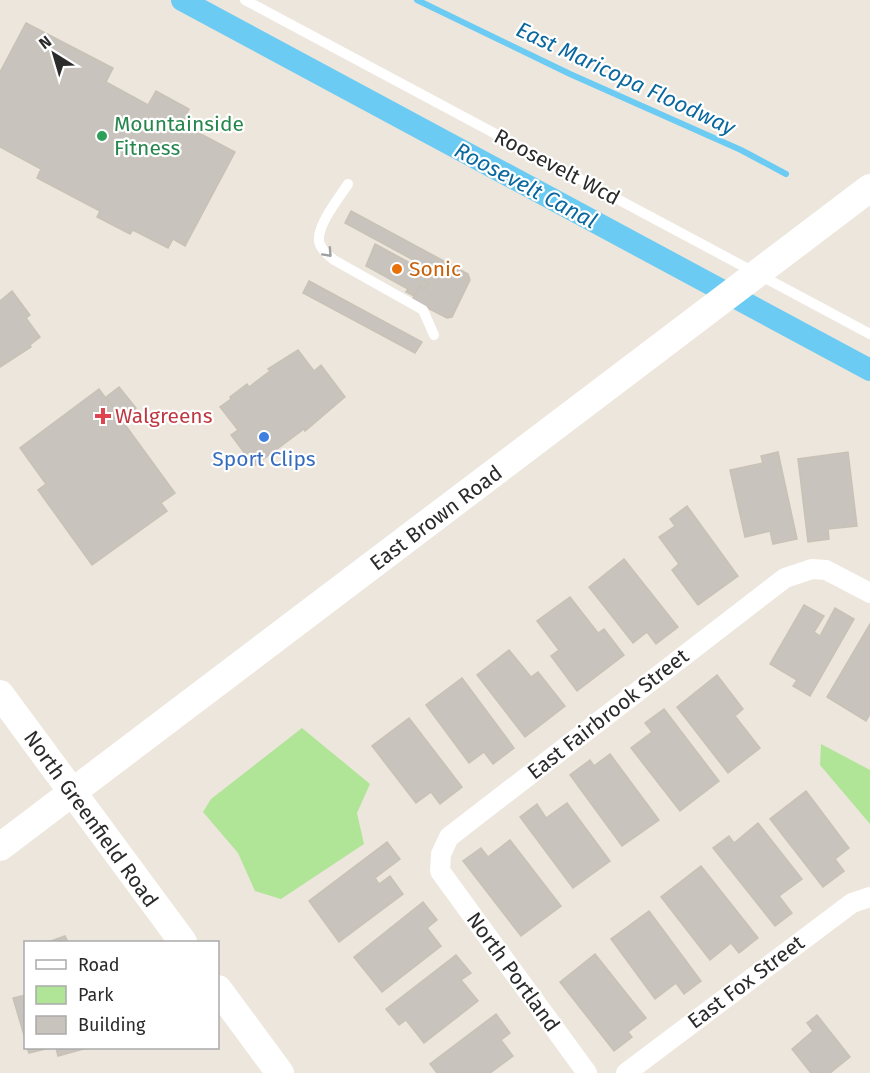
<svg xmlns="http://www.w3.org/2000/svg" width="870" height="1073" font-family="'Fira Sans',sans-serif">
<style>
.green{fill:#b0e597}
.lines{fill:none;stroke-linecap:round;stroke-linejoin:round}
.stream{stroke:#6ccbf2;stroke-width:6}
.canal{stroke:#6ccbf2;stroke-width:22}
.building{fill:#c8c3bc;stroke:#c8c2b6;stroke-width:1.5}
.service{stroke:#fff;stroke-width:10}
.minor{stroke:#fff;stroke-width:20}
.secondary{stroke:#fff;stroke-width:28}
.oneway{stroke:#a0a0a0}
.leisure-dot{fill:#2e9e5b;stroke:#fff;stroke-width:2}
.food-dot{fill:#e8710a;stroke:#fff;stroke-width:2}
.health-dot{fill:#e0444e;stroke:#fff;stroke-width:2}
.shop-dot{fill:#3f7fe0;stroke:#fff;stroke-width:2}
.labels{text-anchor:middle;stroke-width:4.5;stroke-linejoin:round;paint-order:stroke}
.leisure-label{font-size:21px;fill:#27864d;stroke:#fff;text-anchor:start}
.street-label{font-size:21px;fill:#2b2b2b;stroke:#fff}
.food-label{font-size:21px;fill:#c56008;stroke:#fff;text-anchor:start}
.health-label{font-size:21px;fill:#be3a42;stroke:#fff;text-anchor:start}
.shop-label{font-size:21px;fill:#366cbe;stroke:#fff}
.water-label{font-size:22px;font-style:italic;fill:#0a689f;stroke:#fff}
</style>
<rect width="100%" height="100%" fill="#ede6dc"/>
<g class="green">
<path d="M 302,728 L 370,784 L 357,813 L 364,844 L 281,899 L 255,891 L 238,853 L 203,812 L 211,799 Z"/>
<path d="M 821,744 L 870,770 L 870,824 L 820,765 Z"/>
</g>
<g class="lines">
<path class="stream" d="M 417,0 L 570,74 L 741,150 L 786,174"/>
<path class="canal" d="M 182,0 L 870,370"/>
</g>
<g class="building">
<path d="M 26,23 L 113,68 L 106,82 L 148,105 L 156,91 L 189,109 L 182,124 L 235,152 L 185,246 L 173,239 L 168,248 L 133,230 L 130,234 L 97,217 L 100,211 L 37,178 L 41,169 L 0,147 L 0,72 Z"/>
<path d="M 351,211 L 468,274 L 470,280 L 452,317 L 447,318 L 412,300 L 419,286 L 425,289 L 429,283 L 424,280 L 430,269 L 345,223 Z"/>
<path d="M 375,244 L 427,272 L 424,280 L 429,283 L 425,289 L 419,286 L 414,296 L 406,292 L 408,289 L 366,266 Z"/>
<path d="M 309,281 L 422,342 L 415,353 L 303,293 Z"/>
<path d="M 12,291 L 30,315 L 26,318 L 40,337 L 30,345 L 31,347 L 0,367 L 0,301 Z"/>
<path d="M 298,350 L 314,371 L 321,365 L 345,397 L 305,431 L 304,429 L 254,466 L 231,435 L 238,430 L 220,407 L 231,399 L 230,397 L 247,384 L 249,387 L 270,371 L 268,369 Z"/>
<path d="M 119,387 L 136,408 L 121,419 L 105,398 Z"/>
<path d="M 99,389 L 175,493 L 161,503 L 167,511 L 92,565 L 38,490 L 46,484 L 20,448 Z"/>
<path d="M 778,452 L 797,539 L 773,544 L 770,531 L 745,537 L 730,470 L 763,463 L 761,456 Z"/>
<path d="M 848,452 L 857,526 L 828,529 L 829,539 L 808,542 L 798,459 Z"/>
<path d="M 687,506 L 738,576 L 698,605 L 672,570 L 679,564 L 659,537 L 675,526 L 670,519 Z"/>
<path d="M 624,559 L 678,627 L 656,644 L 647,632 L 633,643 L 589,587 Z"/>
<path d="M 570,597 L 598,633 L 604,629 L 624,655 L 577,691 L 551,656 L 559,650 L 537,621 Z"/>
<path d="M 804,605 L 824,616 L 814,632 L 820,636 L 835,608 L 854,619 L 810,696 L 793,686 L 797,680 L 770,664 Z"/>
<path d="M 870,624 L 870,714 L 866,721 L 827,697 Z"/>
<path d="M 509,650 L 531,677 L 538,672 L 565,706 L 525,737 L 477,675 Z"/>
<path d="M 717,675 L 743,709 L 735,716 L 760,748 L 728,773 L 677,707 Z"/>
<path d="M 462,678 L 514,748 L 493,764 L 484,752 L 469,763 L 426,705 Z"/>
<path d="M 664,709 L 719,781 L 680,811 L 631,748 L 652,732 L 645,723 Z"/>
<path d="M 409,718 L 462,787 L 440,804 L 431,792 L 416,803 L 372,746 Z"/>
<path d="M 610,754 L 659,820 L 622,846 L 570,775 L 590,760 L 594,766 Z"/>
<path d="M 806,791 L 849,848 L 835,859 L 844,871 L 823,887 L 770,819 Z"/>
<path d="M 567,803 L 610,861 L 573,888 L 520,817 L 537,804 L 546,818 Z"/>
<path d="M 758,823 L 802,879 L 779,896 L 792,913 L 775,926 L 713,848 L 729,836 L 734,843 Z"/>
<path d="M 510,840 L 561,906 L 521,936 L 463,861 L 481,848 L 488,857 Z"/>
<path d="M 387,842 L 400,859 L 375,878 L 379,884 L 390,876 L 403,894 L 339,942 L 309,901 Z"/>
<path d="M 701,866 L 758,938 L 739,953 L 731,943 L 710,960 L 661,897 Z"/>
<path d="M 423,902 L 437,920 L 427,928 L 441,946 L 382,992 L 354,957 Z"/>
<path d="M 649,911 L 701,981 L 684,994 L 676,983 L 655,999 L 611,939 Z"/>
<path d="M 65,936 L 68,942 L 48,942 Z"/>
<path d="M 595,954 L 646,1018 L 628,1032 L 632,1037 L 614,1051 L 560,982 Z"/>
<path d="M 456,955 L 471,973 L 461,980 L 478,1001 L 424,1043 L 406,1020 L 399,1025 L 386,1009 Z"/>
<path d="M 26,995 L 26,1042 L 13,998 Z"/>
<path d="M 496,1014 L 510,1033 L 501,1040 L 513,1056 L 490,1073 L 437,1073 L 430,1064 Z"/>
<path d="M 817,1015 L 850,1057 L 830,1073 L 811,1073 L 792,1049 L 813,1031 L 807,1023 Z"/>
<path d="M 27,1048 L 49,1048 L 29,1053 Z"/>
<path d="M 56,1048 L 87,1048 L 58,1056 Z"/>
</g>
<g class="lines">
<g class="service">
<path d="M 245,0 L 870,334"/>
<path d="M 348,184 C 339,198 317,225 319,241 C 320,249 328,255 334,260 L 423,310 L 434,335"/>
</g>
<g class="minor">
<path d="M 587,1073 L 440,871 L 441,854 L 449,837 L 785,578 L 812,569 L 826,570 L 870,593"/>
<path d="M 626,1073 L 852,903 L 870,897"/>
</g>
<g class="secondary">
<path d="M 0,694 L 183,942"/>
<path d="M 0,847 L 870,188"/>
<path d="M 218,989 L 280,1073"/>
</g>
</g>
<defs><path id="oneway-chevron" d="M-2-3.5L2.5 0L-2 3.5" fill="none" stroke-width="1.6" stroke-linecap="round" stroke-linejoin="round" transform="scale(1.5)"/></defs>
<use class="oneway" href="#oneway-chevron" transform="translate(328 253) rotate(47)"/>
<circle class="leisure-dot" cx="102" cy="136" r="6"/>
<circle class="food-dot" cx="397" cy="269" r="6"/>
<path class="health-dot" d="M100 407h6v6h6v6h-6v6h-6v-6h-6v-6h6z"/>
<circle class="shop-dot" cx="264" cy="437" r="6"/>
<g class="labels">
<g class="leisure-label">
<text x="114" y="131">Mountainside<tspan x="114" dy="24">Fitness</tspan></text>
</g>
<g class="street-label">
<text transform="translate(557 167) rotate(28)" y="7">Roosevelt Wcd</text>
<text transform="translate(436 518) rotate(-37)" y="7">East Brown Road</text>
<text transform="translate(608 714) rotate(-38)" y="7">East Fairbrook Street</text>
<text transform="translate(91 819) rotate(54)" y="7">North Greenfield Road</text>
<text transform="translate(513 972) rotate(54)" y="7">North Portland</text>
<text transform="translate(746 982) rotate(-37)" y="7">East Fox Street</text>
</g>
<g class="food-label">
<text x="409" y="276">Sonic</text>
</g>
<g class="health-label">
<text x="115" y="423">Walgreens</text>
</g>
<g class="shop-label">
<text x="264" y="466">Sport Clips</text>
</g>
<g class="water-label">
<text transform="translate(626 78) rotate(25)" y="8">East Maricopa Floodway</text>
<text transform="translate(526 185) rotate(28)" y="8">Roosevelt Canal</text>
</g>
</g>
<rect x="24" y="941" width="195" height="108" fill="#ffffff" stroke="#aaaaaa" stroke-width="1.5"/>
<rect x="36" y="960" width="30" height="9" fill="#ffffff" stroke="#aaaaaa" stroke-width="1.5"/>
<text x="78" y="971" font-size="18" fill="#2b2b2b">Road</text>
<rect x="36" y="986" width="30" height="18" fill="#b0e597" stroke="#aaaaaa" stroke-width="1.5"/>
<text x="78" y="1001" font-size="18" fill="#2b2b2b">Park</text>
<rect x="36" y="1016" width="30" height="18" fill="#c8c3bc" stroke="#aaaaaa" stroke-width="1.5"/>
<text x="78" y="1031" font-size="18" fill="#2b2b2b">Building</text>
<g transform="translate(54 54) rotate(323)" stroke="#ffffff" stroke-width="4.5" paint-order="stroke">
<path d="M0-4.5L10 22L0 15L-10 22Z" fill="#2b2b2b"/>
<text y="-9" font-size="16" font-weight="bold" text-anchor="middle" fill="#2b2b2b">N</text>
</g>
</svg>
